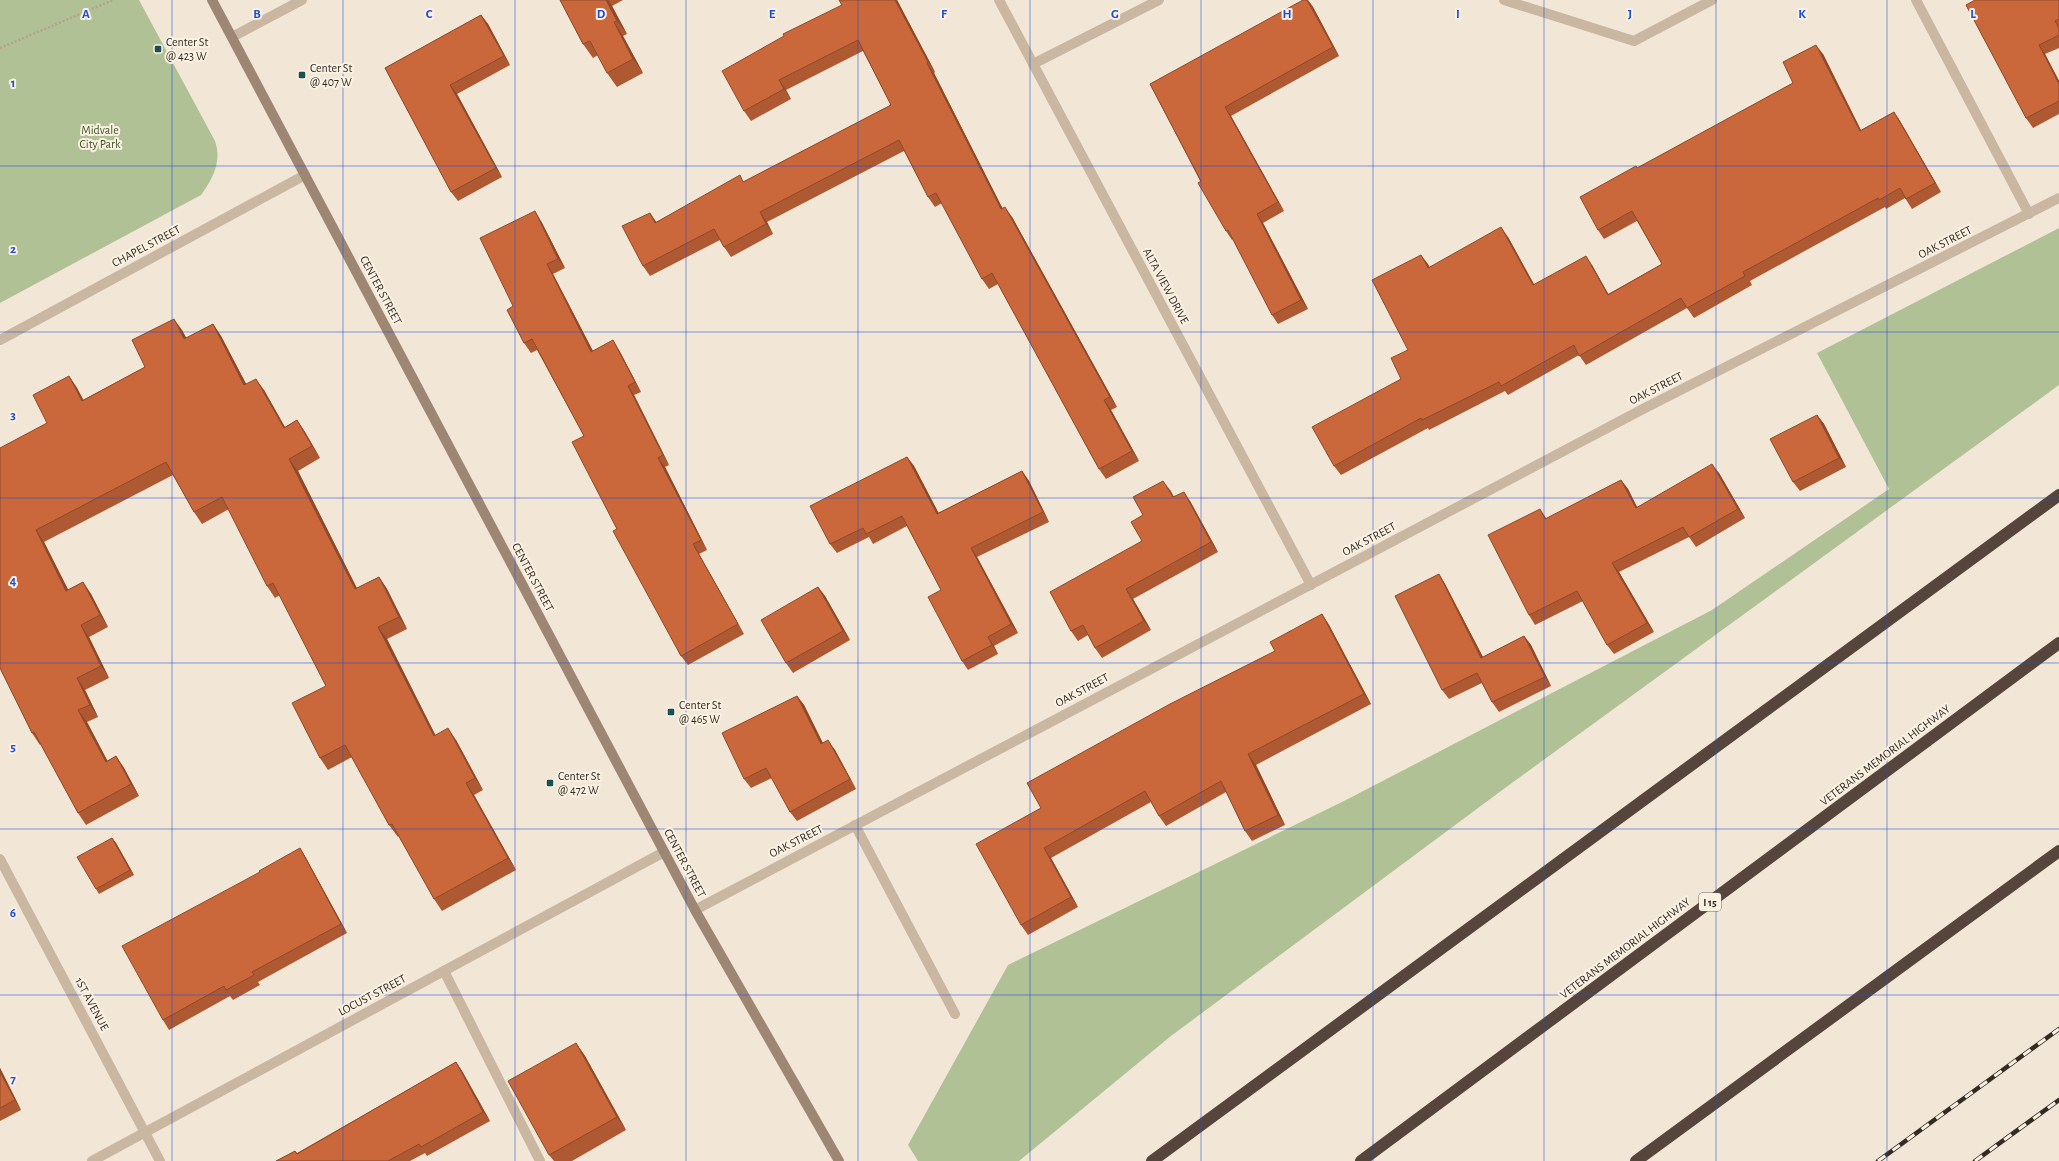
<svg xmlns="http://www.w3.org/2000/svg" width="2059" height="1161" font-family="'Alegreya Sans',sans-serif">
<style>
.green{fill:#b0c196}
.lines{fill:none;stroke-linecap:round;stroke-linejoin:round}
.path{stroke:#b6a18d;stroke-width:2.5;stroke-dasharray:2 2;stroke-linecap:butt}
.lane{stroke:#cab7a2;stroke-width:10}
.street{stroke:#cab7a2;stroke-width:10}
.secondary{stroke:#9d8674;stroke-width:10}
.highway{stroke:#56453c;stroke-width:12}
.rail-casing{stroke:#342b25;stroke-width:4.5}
.rail{stroke:#faf1e3;stroke-width:3;stroke-dasharray:9;stroke-linecap:butt}
.wall{fill:#af5933}
.shaded-wall{fill:#8e4929}
.building{fill:#cb683b;stroke:#8e4929}
.grid{fill:none;stroke:#1d4ed8;stroke-width:1;stroke-opacity:0.55}
.poi-dot{fill:#194f57;stroke:#faf1e3;stroke-width:1.5}
.labels{text-anchor:middle;stroke-width:4;stroke-linejoin:round;paint-order:stroke}
.shield{fill:#faf1e3;stroke:#6f665e;stroke-width:1}
.shield-label{font-size:11px;font-weight:bold;fill:#342b25}
.poi-label{font-size:12px;fill:#342b25;stroke:#faf1e3;text-anchor:start}
.park-label{font-size:12px;fill:#415428;stroke:#faf1e3}
.street-label{font-size:12px;fill:#342b25;stroke:#faf1e3}
.grid-label{font-size:13px;text-anchor:middle;font-weight:bold;fill:#1d4ed8;stroke:#faf1e3;stroke-width:4;stroke-linejoin:round;paint-order:stroke}
</style>
<rect width="100%" height="100%" fill="#f2e7d7"/>
<g class="green">
<path d="M 0,0 L 139,0 L 215,141 C 222,162 213,178 201,195 L 0,303 Z"/>
<path d="M 2059,228 L 2059,385 L 1505,788 L 1171,1036 L 1019,1161 L 918,1161 L 908,1145 L 1008,965 L 1344,801 L 1712,610 L 1889,489 L 1817,353 Z"/>
</g>
<g class="lines">
<path class="path" d="M 0,48 L 113,0"/>
<g class="lane">
<path d="M 1504,0 L 1634,41 L 1712,0"/>
<path d="M 1916,0 L 2029,214"/>
<path d="M 855,825 L 955,1014"/>
<path d="M 444,971 L 540,1161"/>
</g>
<g class="street">
<path d="M 999,0 L 1311,585"/>
<path d="M 232,37 L 302,0"/>
<path d="M 1033,64 L 1159,0"/>
<path d="M 0,340 L 305,175"/>
<path d="M 0,859 L 160,1161"/>
<path d="M 695,910 L 1643,409 L 2059,198"/>
<path d="M 92,1161 L 664,852"/>
</g>
<path class="secondary" d="M 212,0 L 695,910 L 839,1161"/>
<g class="highway">
<path d="M 1152,1161 L 2059,495"/>
<path d="M 1361,1161 L 2059,643"/>
<path d="M 1636,1161 L 2059,851"/>
</g>
<defs>
<g id="rail">
<path d="M 1878,1161 L 2059,1029"/>
<path d="M 1975,1161 L 2059,1100"/>
</g>
</defs>
<use href="#rail" class="rail-casing"/>
<use href="#rail" class="rail"/>
</g>
<g class="wall">
<path d="M 560,0 L 623,0 L 612,6 L 627,34 L 623,36 L 643,73 L 617,87 L 607,73 L 598,55 L 593,58 L 583,44 Z"/>
<path d="M 897,0 L 935,72 L 934,73 L 1002,208 L 1012,217 L 1117,407 L 1111,410 L 1139,461 L 1106,479 L 1099,469 L 998,284 L 989,289 L 982,279 L 942,203 L 935,207 L 928,197 L 904,151 L 767,222 L 773,234 L 731,257 L 724,247 L 720,240 L 650,276 L 643,266 L 650,213 L 656,222 L 744,182 L 891,105 L 863,51 L 786,90 L 791,99 L 751,121 L 744,111 L 842,5 Z"/>
<path d="M 1308,0 L 1313,7 L 1339,56 L 1231,116 L 1284,211 L 1263,223 L 1308,309 L 1278,324 L 1272,315 L 1233,239 L 1232,240 L 1226,231 L 1150,84 Z"/>
<path d="M 2059,0 L 2059,48 L 2045,54 L 2059,81 L 2059,114 L 2033,128 L 2026,118 L 1966,5 Z"/>
<path d="M 481,15 L 488,24 L 510,65 L 457,94 L 502,177 L 458,201 L 451,192 L 385,68 Z"/>
<path d="M 1823,54 L 1861,130 L 1894,112 L 1900,121 L 1941,192 L 1912,209 L 1905,198 L 1886,209 L 1885,207 L 1750,281 L 1752,285 L 1694,318 L 1687,308 L 1586,365 L 1579,355 L 1508,395 L 1505,391 L 1429,430 L 1428,428 L 1341,475 L 1334,466 L 1401,379 L 1428,264 L 1429,267 L 1508,237 L 1534,285 L 1592,265 L 1608,294 L 1662,264 L 1637,221 L 1604,239 L 1598,230 L 1638,168 L 1793,83 Z"/>
<path d="M 541,221 L 565,268 L 553,274 L 593,351 L 619,350 L 641,392 L 634,395 L 669,465 L 665,467 L 707,550 L 699,554 L 744,634 L 688,665 L 681,656 L 617,529 L 584,436 L 537,350 L 531,353 L 524,343 L 513,306 Z"/>
<path d="M 213,324 L 221,336 L 246,384 L 264,390 L 285,427 L 297,420 L 305,432 L 320,458 L 298,471 L 357,588 L 379,577 L 387,589 L 407,629 L 387,639 L 435,735 L 456,740 L 483,790 L 474,795 L 516,870 L 442,911 L 434,899 L 399,836 L 398,837 L 389,825 L 352,757 L 328,770 L 320,758 L 326,686 L 280,595 L 275,598 L 267,586 L 229,509 L 202,524 L 194,512 L 173,475 L 44,542 L 68,590 L 83,582 L 91,594 L 108,627 L 89,637 L 109,678 L 85,690 L 98,717 L 87,722 L 107,761 L 116,756 L 124,768 L 139,796 L 86,825 L 78,813 L 41,744 L 40,745 L 32,733 L 0,668 L 47,423 L 69,376 L 77,388 L 83,400 L 145,367 L 182,330 L 186,338 Z"/>
<path d="M 1817,415 L 1824,424 L 1846,467 L 1800,491 L 1793,482 Z"/>
<path d="M 907,457 L 914,466 L 938,513 L 1022,471 L 1029,481 L 1049,522 L 977,557 L 1018,633 L 994,646 L 998,654 L 968,670 L 962,661 L 941,590 L 907,526 L 873,544 L 869,537 L 837,553 L 830,544 Z"/>
<path d="M 1719,473 L 1745,518 L 1696,547 L 1689,537 L 1619,572 L 1654,632 L 1614,654 L 1607,645 L 1583,601 L 1535,625 L 1529,615 L 1547,519 L 1621,480 L 1628,489 L 1637,507 Z"/>
<path d="M 1170,490 L 1174,497 L 1190,501 L 1218,552 L 1133,599 L 1151,630 L 1102,658 L 1095,648 L 1088,635 L 1078,641 L 1071,631 L 1142,541 L 1143,515 Z"/>
<path d="M 1439,574 L 1445,584 L 1483,657 L 1524,636 L 1531,645 L 1551,686 L 1499,712 L 1492,702 L 1482,683 L 1449,699 L 1442,690 Z"/>
<path d="M 818,587 L 825,596 L 850,640 L 793,673 L 786,663 Z"/>
<path d="M 1322,614 L 1329,625 L 1371,704 L 1256,765 L 1285,825 L 1252,841 L 1245,831 L 1226,792 L 1166,826 L 1159,816 L 1151,802 L 1051,858 L 1078,907 L 1028,935 L 1021,925 L 1041,808 L 1275,651 Z"/>
<path d="M 797,696 L 804,705 L 823,743 L 835,750 L 856,789 L 797,821 L 790,812 L 772,778 L 751,788 L 744,779 Z"/>
<path d="M 112,838 L 116,843 L 134,875 L 99,894 L 96,889 Z"/>
<path d="M 300,848 L 306,858 L 347,933 L 258,982 L 260,985 L 233,1000 L 230,996 L 169,1030 L 163,1020 L 260,872 Z"/>
<path d="M 576,1043 L 585,1056 L 626,1130 L 572,1161 L 554,1161 L 549,1155 Z"/>
<path d="M 456,1062 L 462,1071 L 490,1121 L 427,1156 L 425,1153 L 410,1161 L 276,1161 L 295,1151 L 297,1153 Z"/>
<path d="M 0,1068 L 21,1110 L 0,1121 Z"/>
</g>
<g class="shaded-wall">
<path d="M 606,0 L 608,0 L 612,6 L 627,34 L 617,21 Z"/>
<path d="M 895,0 L 897,0 L 935,72 L 928,62 Z"/>
<path d="M 1308,0 L 1313,7 L 1339,56 L 1333,47 Z"/>
<path d="M 481,15 L 488,24 L 510,65 L 504,56 Z"/>
<path d="M 614,22 L 623,36 L 643,73 L 633,59 Z"/>
<path d="M 1816,45 L 1823,54 L 1866,141 L 1860,131 Z"/>
<path d="M 2039,45 L 2045,54 L 2059,81 L 2059,84 Z"/>
<path d="M 927,63 L 934,73 L 1008,219 L 1001,209 Z"/>
<path d="M 779,80 L 786,90 L 791,99 L 784,89 Z"/>
<path d="M 450,85 L 457,94 L 502,177 L 496,168 Z"/>
<path d="M 1225,107 L 1231,116 L 1284,211 L 1278,202 Z"/>
<path d="M 1894,112 L 1900,121 L 1941,192 L 1935,183 Z"/>
<path d="M 1005,207 L 1012,217 L 1117,407 L 1110,397 Z"/>
<path d="M 535,211 L 541,221 L 565,268 L 558,259 Z"/>
<path d="M 760,212 L 767,222 L 773,234 L 766,224 Z"/>
<path d="M 650,213 L 657,223 L 655,223 Z"/>
<path d="M 1257,214 L 1263,223 L 1308,309 L 1301,300 Z"/>
<path d="M 1501,227 L 1508,237 L 1540,295 L 1533,285 Z"/>
<path d="M 1421,255 L 1428,264 L 1434,278 L 1428,268 Z"/>
<path d="M 1586,256 L 1592,265 L 1614,304 L 1608,295 Z"/>
<path d="M 547,264 L 553,274 L 598,361 L 591,352 Z"/>
<path d="M 174,319 L 182,330 L 193,351 L 184,339 Z"/>
<path d="M 213,324 L 221,336 L 253,397 L 244,385 Z"/>
<path d="M 613,340 L 619,350 L 641,392 L 635,382 Z"/>
<path d="M 69,376 L 77,388 L 90,412 L 82,401 Z"/>
<path d="M 256,379 L 264,390 L 292,440 L 284,428 Z"/>
<path d="M 628,386 L 634,395 L 669,465 L 663,455 Z"/>
<path d="M 1104,400 L 1111,410 L 1139,461 L 1132,451 Z"/>
<path d="M 1817,415 L 1824,424 L 1846,467 L 1839,458 Z"/>
<path d="M 297,420 L 305,432 L 320,458 L 312,446 Z"/>
<path d="M 907,457 L 914,466 L 944,523 L 937,514 Z"/>
<path d="M 658,458 L 665,467 L 707,550 L 701,540 Z"/>
<path d="M 289,459 L 298,471 L 363,601 L 355,589 Z"/>
<path d="M 1712,464 L 1719,473 L 1745,518 L 1738,509 Z"/>
<path d="M 1022,471 L 1029,481 L 1049,522 L 1043,512 Z"/>
<path d="M 1621,480 L 1628,489 L 1642,517 L 1636,508 Z"/>
<path d="M 1163,481 L 1170,490 L 1179,507 L 1173,497 Z"/>
<path d="M 1184,492 L 1190,501 L 1218,552 L 1211,542 Z"/>
<path d="M 1540,509 L 1546,518 L 1552,529 L 1545,519 Z"/>
<path d="M 36,530 L 44,542 L 75,603 L 66,591 Z"/>
<path d="M 693,544 L 699,554 L 744,634 L 738,624 Z"/>
<path d="M 971,548 L 977,557 L 1018,633 L 1011,624 Z"/>
<path d="M 1612,563 L 1619,572 L 1654,632 L 1647,623 Z"/>
<path d="M 1439,574 L 1445,584 L 1488,667 L 1481,658 Z"/>
<path d="M 379,577 L 387,589 L 407,629 L 399,617 Z"/>
<path d="M 83,582 L 91,594 L 108,627 L 100,615 Z"/>
<path d="M 818,587 L 825,596 L 850,640 L 843,631 Z"/>
<path d="M 1126,589 L 1133,599 L 1151,630 L 1144,621 Z"/>
<path d="M 1322,614 L 1329,625 L 1371,704 L 1364,694 Z"/>
<path d="M 81,625 L 89,637 L 109,678 L 101,666 Z"/>
<path d="M 378,627 L 387,639 L 442,748 L 434,736 Z"/>
<path d="M 1524,636 L 1531,645 L 1551,686 L 1545,677 Z"/>
<path d="M 988,637 L 994,646 L 998,654 L 992,645 Z"/>
<path d="M 77,678 L 85,690 L 98,717 L 90,705 Z"/>
<path d="M 797,696 L 804,705 L 828,754 L 821,744 Z"/>
<path d="M 78,710 L 87,722 L 114,773 L 106,762 Z"/>
<path d="M 448,728 L 456,740 L 483,790 L 475,778 Z"/>
<path d="M 828,740 L 835,750 L 856,789 L 850,779 Z"/>
<path d="M 1248,754 L 1256,765 L 1285,825 L 1278,815 Z"/>
<path d="M 116,756 L 124,768 L 139,796 L 131,784 Z"/>
<path d="M 466,783 L 474,795 L 516,870 L 508,858 Z"/>
<path d="M 112,838 L 116,843 L 134,875 L 130,870 Z"/>
<path d="M 300,848 L 306,858 L 347,933 L 341,924 Z"/>
<path d="M 1044,848 L 1051,858 L 1078,907 L 1071,897 Z"/>
<path d="M 576,1043 L 585,1056 L 626,1130 L 617,1117 Z"/>
<path d="M 456,1062 L 462,1071 L 490,1121 L 483,1112 Z"/>
<path d="M 0,1068 L 21,1110 L 15,1100 L 0,1072 Z"/>
</g>
<g class="building">
<path d="M 560,0 L 606,0 L 617,21 L 614,22 L 633,59 L 607,73 L 590,41 L 583,44 Z"/>
<path d="M 839,0 L 895,0 L 928,62 L 927,63 L 1001,209 L 1005,207 L 1110,397 L 1104,400 L 1132,451 L 1099,469 L 992,273 L 982,279 L 936,193 L 928,197 L 899,140 L 760,212 L 766,224 L 724,247 L 714,229 L 643,266 L 622,226 L 650,213 L 655,223 L 740,175 L 743,182 L 891,105 L 858,40 L 779,80 L 784,89 L 744,111 L 722,71 L 784,36 L 783,34 L 842,5 Z"/>
<path d="M 1303,0 L 1307,0 L 1333,47 L 1225,107 L 1278,202 L 1257,214 L 1301,300 L 1272,315 L 1228,230 L 1226,231 L 1198,183 L 1201,181 L 1150,84 Z"/>
<path d="M 1975,0 L 2059,0 L 2059,19 L 2055,21 L 2059,28 L 2059,35 L 2039,45 L 2059,84 L 2059,101 L 2026,118 L 1966,5 Z"/>
<path d="M 481,15 L 504,56 L 450,85 L 496,168 L 451,192 L 385,68 Z"/>
<path d="M 1816,45 L 1860,131 L 1894,112 L 1935,183 L 1906,199 L 1900,188 L 1879,200 L 1878,198 L 1743,272 L 1745,276 L 1687,308 L 1681,298 L 1579,356 L 1574,345 L 1501,386 L 1499,382 L 1422,420 L 1421,418 L 1334,466 L 1312,427 L 1401,379 L 1391,358 L 1408,350 L 1372,280 L 1421,255 L 1428,268 L 1501,227 L 1533,285 L 1586,256 L 1608,295 L 1662,264 L 1632,211 L 1598,230 L 1580,197 L 1636,166 L 1637,168 L 1793,83 L 1783,62 Z"/>
<path d="M 535,211 L 558,259 L 547,264 L 591,352 L 613,340 L 635,382 L 628,386 L 663,455 L 658,458 L 701,540 L 693,544 L 738,624 L 681,656 L 613,531 L 617,529 L 572,442 L 584,436 L 532,339 L 524,343 L 507,310 L 513,306 L 480,238 Z"/>
<path d="M 174,319 L 184,339 L 213,324 L 244,385 L 256,379 L 284,428 L 297,420 L 312,446 L 289,459 L 355,589 L 379,577 L 399,617 L 378,627 L 434,736 L 448,728 L 475,778 L 466,783 L 508,858 L 434,899 L 392,824 L 389,825 L 345,745 L 320,758 L 292,703 L 326,686 L 273,583 L 267,586 L 222,497 L 194,512 L 166,462 L 36,530 L 66,591 L 83,582 L 100,615 L 81,625 L 101,666 L 77,678 L 90,705 L 78,710 L 106,762 L 116,756 L 131,784 L 78,813 L 34,732 L 32,733 L 0,668 L 0,448 L 47,423 L 33,395 L 69,376 L 82,401 L 145,367 L 132,340 Z"/>
<path d="M 1817,415 L 1839,458 L 1793,482 L 1770,439 Z"/>
<path d="M 907,457 L 937,514 L 1022,471 L 1043,512 L 971,548 L 1011,624 L 988,637 L 992,645 L 962,661 L 928,597 L 941,590 L 902,516 L 866,534 L 863,528 L 830,544 L 810,506 Z"/>
<path d="M 1712,464 L 1738,509 L 1689,537 L 1683,527 L 1612,563 L 1647,623 L 1607,645 L 1577,591 L 1529,615 L 1488,535 L 1540,509 L 1545,519 L 1621,480 L 1636,508 Z"/>
<path d="M 1163,481 L 1173,497 L 1184,492 L 1211,542 L 1126,589 L 1144,621 L 1095,648 L 1083,625 L 1071,631 L 1050,592 L 1142,541 L 1131,522 L 1143,515 L 1133,497 Z"/>
<path d="M 1439,574 L 1481,658 L 1524,636 L 1545,677 L 1492,702 L 1477,673 L 1442,690 L 1395,596 Z"/>
<path d="M 818,587 L 843,631 L 786,663 L 761,620 Z"/>
<path d="M 1322,614 L 1364,694 L 1248,754 L 1278,815 L 1245,831 L 1221,781 L 1159,816 L 1145,791 L 1044,848 L 1071,897 L 1021,925 L 976,844 L 1041,808 L 1027,783 L 1170,704 L 1275,651 L 1270,642 Z"/>
<path d="M 797,696 L 821,744 L 828,740 L 850,779 L 790,812 L 766,768 L 744,779 L 722,733 Z"/>
<path d="M 112,838 L 130,870 L 96,889 L 77,857 Z"/>
<path d="M 300,848 L 341,924 L 252,972 L 254,975 L 226,990 L 224,986 L 163,1020 L 122,946 L 260,872 L 259,871 Z"/>
<path d="M 576,1043 L 617,1117 L 549,1155 L 508,1081 Z"/>
<path d="M 456,1062 L 483,1112 L 421,1147 L 419,1144 L 388,1161 L 276,1161 L 295,1151 L 297,1154 Z"/>
<path d="M 0,1072 L 15,1100 L 0,1108 Z"/>
</g>
<path class="grid" d="M 172,0 L 172,1161M 343,0 L 343,1161M 515,0 L 515,1161M 686,0 L 686,1161M 858,0 L 858,1161M 1030,0 L 1030,1161M 1201,0 L 1201,1161M 1373,0 L 1373,1161M 1544,0 L 1544,1161M 1716,0 L 1716,1161M 1887,0 L 1887,1161M 0,166 L 2059,166M 0,332 L 2059,332M 0,498 L 2059,498M 0,663 L 2059,663M 0,829 L 2059,829M 0,995 L 2059,995"/>
<g class="poi-dot">
<rect x="154" y="45" width="8" height="8" rx="2"/>
<rect x="298" y="71" width="8" height="8" rx="2"/>
<rect x="667" y="708" width="8" height="8" rx="2"/>
<rect x="546" y="779" width="8" height="8" rx="2"/>
</g>
<g class="labels">
<rect class="shield" x="1699" y="893" width="22" height="18" rx="3"/>
<g class="shield-label">
<text x="1710" y="906">I 15</text>
</g>
<g class="poi-label">
<text x="166" y="46">Center St<tspan x="166" dy="14">@ 423 W</tspan></text>
<text x="310" y="72">Center St<tspan x="310" dy="14">@ 407 W</tspan></text>
<text x="679" y="709">Center St<tspan x="679" dy="14">@ 465 W</tspan></text>
<text x="558" y="780">Center St<tspan x="558" dy="14">@ 472 W</tspan></text>
</g>
<g class="park-label">
<text x="100" y="134">Midvale<tspan x="100" dy="14">City Park</tspan></text>
</g>
<g class="street-label">
<text transform="translate(1945 242) rotate(-27)" y="4">OAK STREET</text>
<text transform="translate(146 246) rotate(-28)" y="4">CHAPEL STREET</text>
<text transform="translate(1166 286) rotate(62)" y="4">ALTA VIEW DRIVE</text>
<text transform="translate(381 290) rotate(62)" y="4">CENTER STREET</text>
<text transform="translate(1656 388) rotate(-27)" y="4">OAK STREET</text>
<text transform="translate(1369 539) rotate(-28)" y="4">OAK STREET</text>
<text transform="translate(533 577) rotate(62)" y="4">CENTER STREET</text>
<text transform="translate(1082 690) rotate(-28)" y="4">OAK STREET</text>
<text transform="translate(1885 755) rotate(-37)" y="4">VETERANS MEMORIAL HIGHWAY</text>
<text transform="translate(796 841) rotate(-27)" y="4">OAK STREET</text>
<text transform="translate(685 863) rotate(62)" y="4">CENTER STREET</text>
<text transform="translate(1625 948) rotate(-37)" y="4">VETERANS MEMORIAL HIGHWAY</text>
<text transform="translate(372 995) rotate(-28)" y="4">LOCUST STREET</text>
<text transform="translate(92 1004) rotate(62)" y="4">1ST AVENUE</text>
</g>
</g>
<g class="grid-label">
<text x="86" y="18">A</text>
<text x="257" y="18">B</text>
<text x="429" y="18">C</text>
<text x="601" y="18">D</text>
<text x="772" y="18">E</text>
<text x="944" y="18">F</text>
<text x="1115" y="18">G</text>
<text x="1287" y="18">H</text>
<text x="1458" y="18">I</text>
<text x="1630" y="18">J</text>
<text x="1802" y="18">K</text>
<text x="1973" y="18">L</text>
<text x="13" y="87">1</text>
<text x="13" y="253">2</text>
<text x="13" y="419">3</text>
<text x="13" y="585">4</text>
<text x="13" y="751">5</text>
<text x="13" y="917">6</text>
<text x="13" y="1083">7</text>
</g>
</svg>
